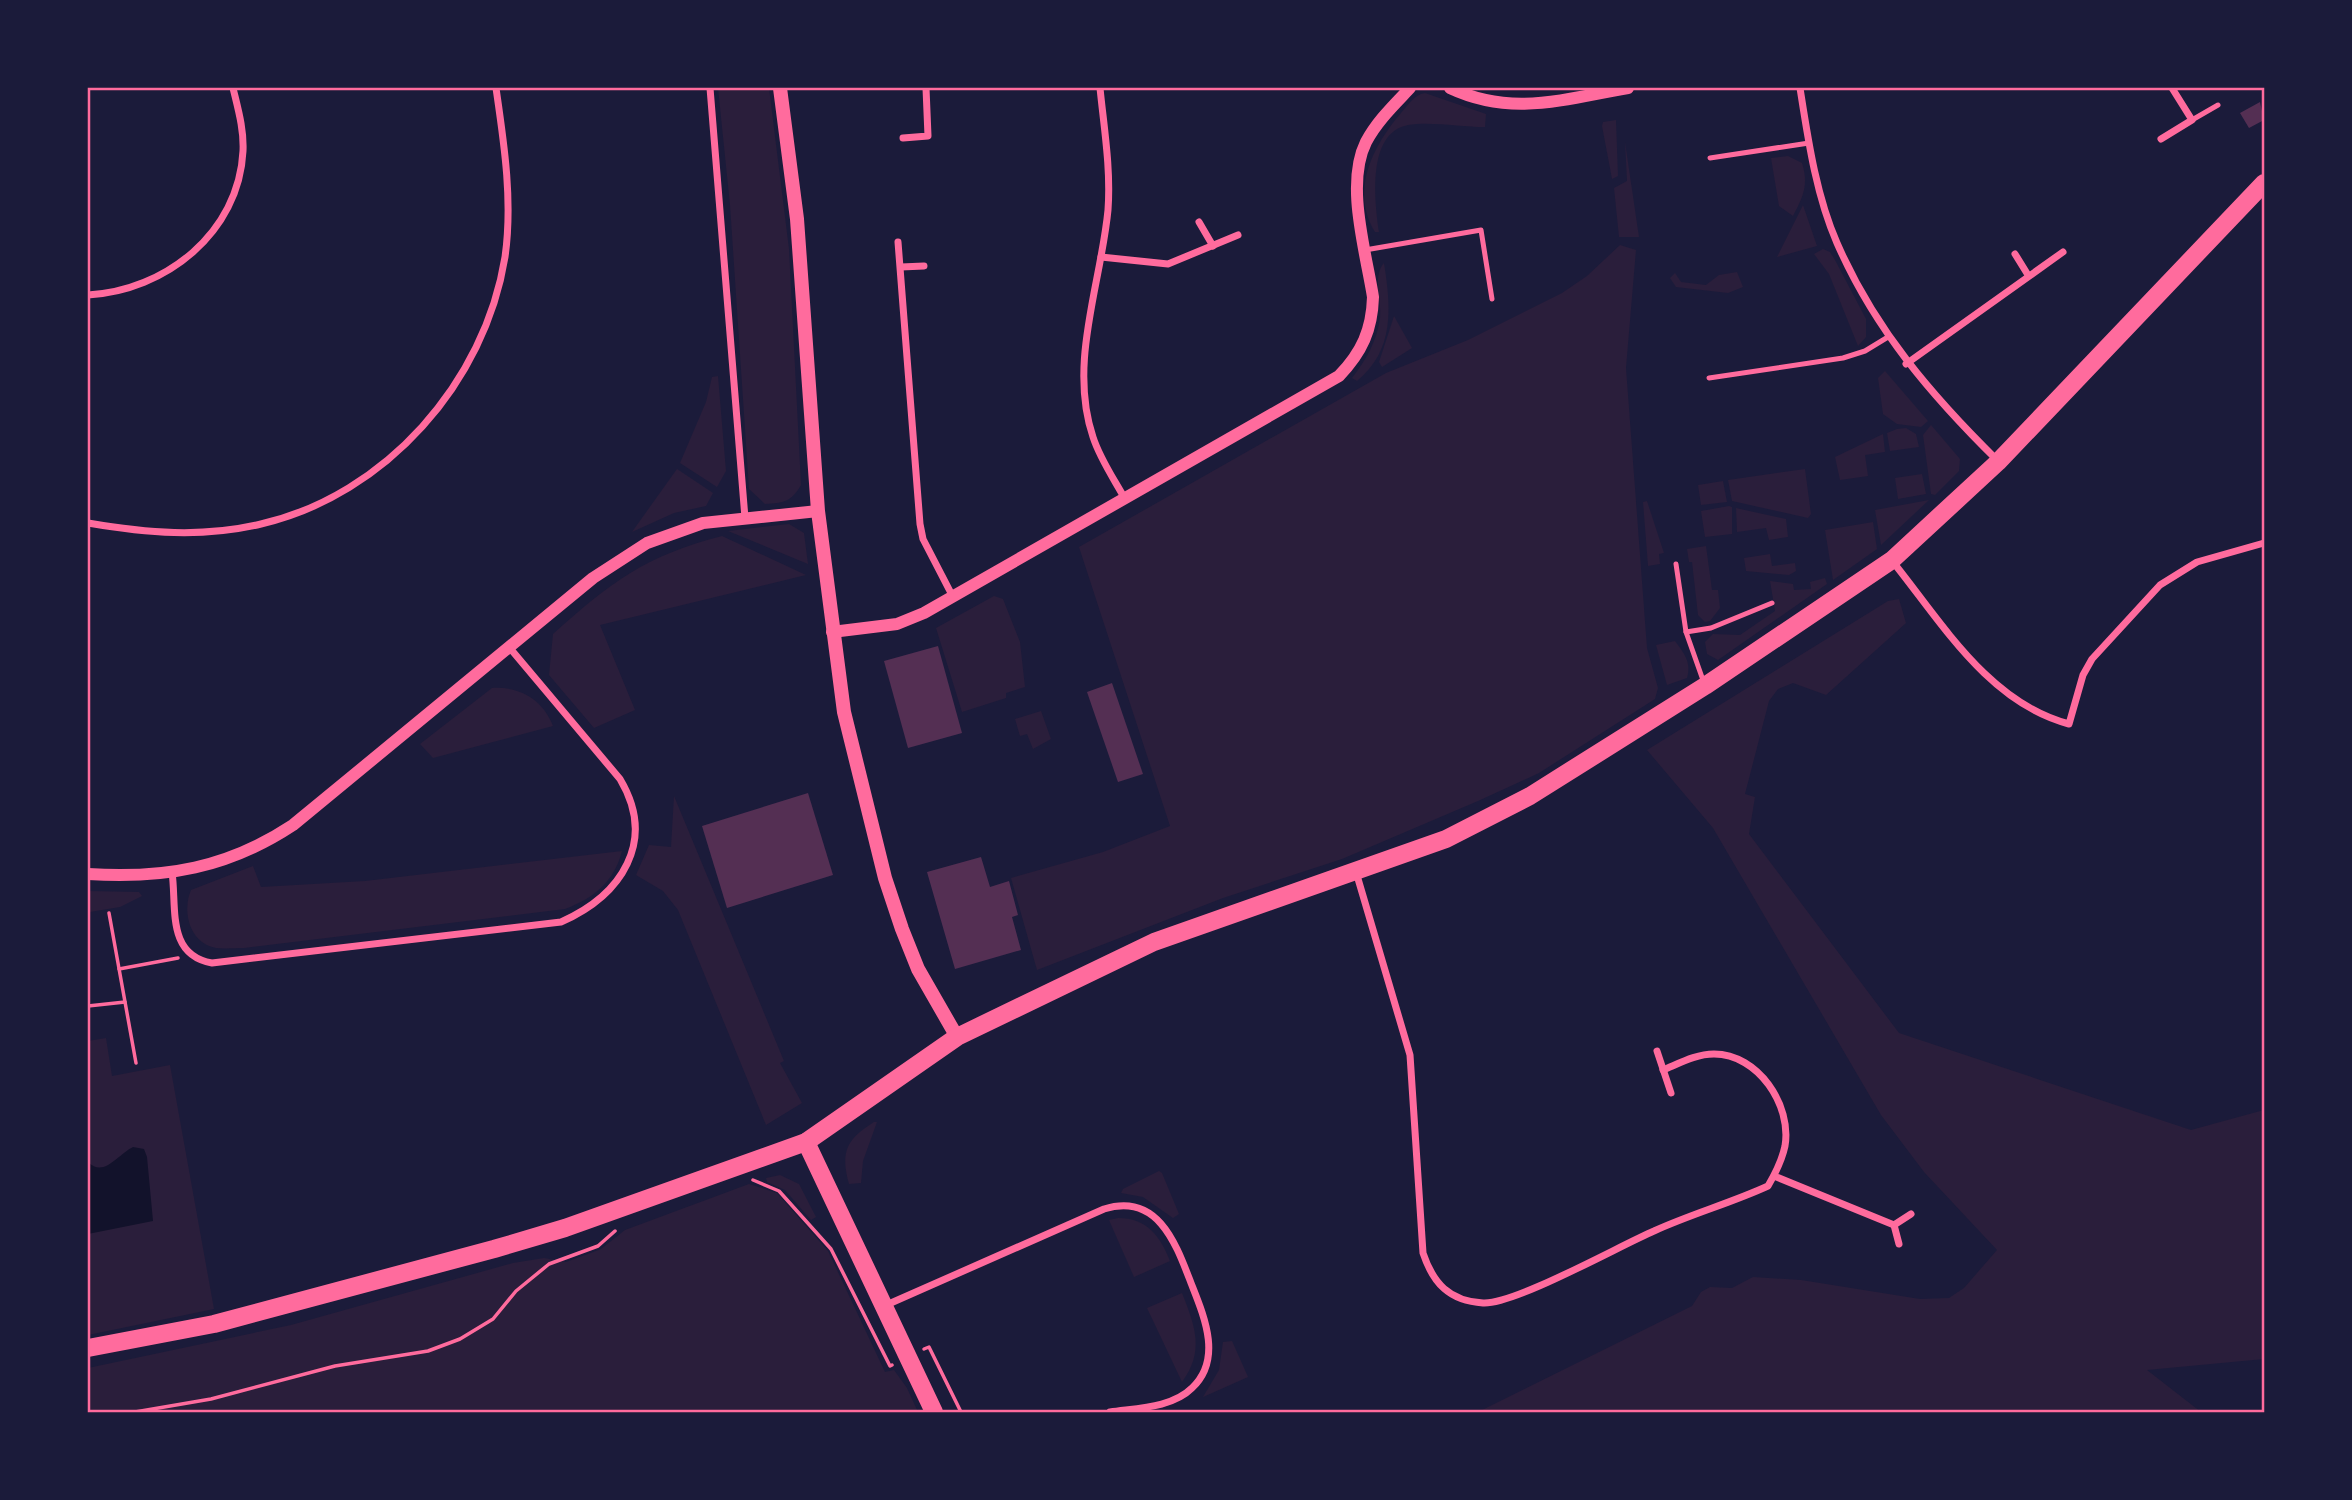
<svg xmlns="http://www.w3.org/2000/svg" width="2352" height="1500" font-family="Arial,sans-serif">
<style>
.green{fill:#2a1e3b}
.water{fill:#12122b}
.building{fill:#542f53}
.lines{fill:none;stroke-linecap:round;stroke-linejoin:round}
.path{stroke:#ff6b9d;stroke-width:3.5}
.service{stroke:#ff6b9d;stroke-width:5}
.minor{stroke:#ff6b9d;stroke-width:7}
.tertiary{stroke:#ff6b9d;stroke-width:12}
.secondary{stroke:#ff6b9d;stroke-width:14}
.primary{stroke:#ff6b9d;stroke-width:18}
.neatline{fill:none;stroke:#ff6b9d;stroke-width:2.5}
</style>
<rect width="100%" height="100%" fill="#1b1b3a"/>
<g class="green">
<path d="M 718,88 L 769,88 L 789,249 L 801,485 C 791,502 784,503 765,504 L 749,489 L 730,205 Z"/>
<path d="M 1425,93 L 1486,114 L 1485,127 C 1462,127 1430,121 1408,125 C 1366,133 1375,203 1379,232 L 1375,232 C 1350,190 1373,146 1401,113 C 1408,105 1414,95 1425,93 Z"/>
<path d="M 1616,120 L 1618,176 L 1612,179 L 1602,126 L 1603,122 Z"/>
<path d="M 1625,142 L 1639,237 L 1619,237 L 1614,188 L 1627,181 Z"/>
<path d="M 1788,156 L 1802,163 C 1809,185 1803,197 1793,216 L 1779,206 L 1771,158 Z"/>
<path d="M 1803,205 L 1817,246 L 1777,257 Z"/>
<path d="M 1620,245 L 1636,250 L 1626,368 L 1647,648 L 1658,688 L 1655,699 L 1539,773 L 1478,801 L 1342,859 L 1223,898 L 1037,970 L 1011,878 L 1103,852 L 1170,826 L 1079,547 L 1386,373 L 1468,340 L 1562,293 L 1587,276 Z"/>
<path d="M 1823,249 L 1830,252 L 1835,260 L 1866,319 L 1866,337 L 1858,346 L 1829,274 L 1814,254 Z"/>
<path d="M 1384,263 C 1391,307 1395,350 1357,381 L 1352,378 C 1366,360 1377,341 1380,318 C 1382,301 1372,276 1384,263 Z"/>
<path d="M 1737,272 L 1743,287 L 1728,293 L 1676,287 L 1670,278 L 1675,273 L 1681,282 L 1706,285 L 1719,275 Z"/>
<path d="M 1394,316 L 1412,348 L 1382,367 L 1379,362 Z"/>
<path d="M 1885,371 L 1928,421 L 1921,427 L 1897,424 L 1883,414 L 1878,378 Z"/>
<path d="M 718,376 L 726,471 L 717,487 L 680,463 L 706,402 L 712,377 Z"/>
<path d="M 1931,425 L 1960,459 L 1959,471 L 1935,495 L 1931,494 L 1923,435 Z"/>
<path d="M 1897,429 L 1906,428 L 1916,434 L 1919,447 L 1890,451 L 1887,433 Z"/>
<path d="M 1883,434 L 1885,452 L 1865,455 L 1868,476 L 1840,480 L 1835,457 Z"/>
<path d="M 677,469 L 713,493 L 706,506 L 674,513 L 632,532 Z"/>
<path d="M 1805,469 L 1811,514 L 1808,518 L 1732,501 L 1728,480 Z"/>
<path d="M 1922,474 L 1926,494 L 1898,499 L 1895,478 Z"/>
<path d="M 1723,481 L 1727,502 L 1701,505 L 1698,485 Z"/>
<path d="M 1929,500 L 1881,545 L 1875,510 Z"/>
<path d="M 1647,501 L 1664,553 L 1659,554 L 1660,564 L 1648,566 L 1643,502 Z"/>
<path d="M 1729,506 L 1732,507 L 1732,534 L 1705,537 L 1701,511 Z"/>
<path d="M 1736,508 L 1786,519 L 1788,537 L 1769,540 L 1766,528 L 1737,532 Z"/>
<path d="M 1873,522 L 1877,549 L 1833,580 L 1825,530 Z"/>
<path d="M 789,524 L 804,533 L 808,564 L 728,531 Z"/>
<path d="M 722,536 L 806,575 L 600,625 L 635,710 L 594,728 L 549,675 L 553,634 C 611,582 645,556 722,536 Z"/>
<path d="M 1706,546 L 1712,590 L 1718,590 L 1720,608 L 1710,621 L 1705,622 L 1698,615 L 1692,562 L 1689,562 L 1687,549 Z"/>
<path d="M 1770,554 L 1772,566 L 1795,563 L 1796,571 L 1789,575 L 1746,571 L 1744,558 Z"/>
<path d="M 1825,578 L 1827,584 L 1718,660 L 1707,654 L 1705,642 L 1713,634 L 1740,635 L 1775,611 L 1770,581 L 1793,584 L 1794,590 L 1811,589 L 1810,582 Z"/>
<path d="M 994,596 L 1003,599 L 1020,642 L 1025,687 L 1006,693 L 1006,698 L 962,712 L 936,628 Z"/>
<path d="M 1899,599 L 1906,623 L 1826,695 L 1793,683 L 1778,689 L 1769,701 L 1745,794 L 1755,797 L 1749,834 L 1899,1033 L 2191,1130 L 2264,1110 L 2264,1359 L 2147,1370 L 2201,1412 L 1478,1412 L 1692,1306 L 1701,1292 L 1710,1287 L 1732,1288 L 1753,1277 L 1801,1280 L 1920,1299 L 1949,1298 L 1964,1288 L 1997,1250 L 1924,1172 L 1881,1115 L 1713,828 L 1647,750 L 1888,601 Z"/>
<path d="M 1675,641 C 1684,653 1692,663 1687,678 L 1667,685 L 1656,645 Z"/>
<path d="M 492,688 C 520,686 543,700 553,726 L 433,758 L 420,744 Z"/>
<path d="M 1041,711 L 1051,739 L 1033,749 L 1027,734 L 1020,736 L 1015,719 Z"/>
<path d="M 674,796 L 784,1061 L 780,1063 L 802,1103 L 766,1125 L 678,910 L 663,891 L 636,875 L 649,845 L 671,847 Z"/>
<path d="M 622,851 C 614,882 594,898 565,909 L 244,948 C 235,948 225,949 216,948 C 189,943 182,911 191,890 L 253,866 L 261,887 L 365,881 Z"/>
<path d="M 88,891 L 139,892 L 142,896 L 120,907 L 90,912 L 88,912 Z"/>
<path d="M 106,1038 L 112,1076 L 170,1065 L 214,1309 L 88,1335 L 88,1041 Z"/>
<path d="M 874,1122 L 877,1122 L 863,1161 L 861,1183 L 849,1184 C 840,1151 847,1139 874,1122 Z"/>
<path d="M 1159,1171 L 1162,1173 L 1179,1214 L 1173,1218 L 1143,1197 L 1121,1193 L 1123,1189 Z"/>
<path d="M 780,1175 L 799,1184 L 816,1217 L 811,1220 L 785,1190 L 767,1182 L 766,1178 Z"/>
<path d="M 749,1184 L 777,1193 L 828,1251 L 885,1372 L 894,1370 L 907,1388 L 918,1412 L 88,1412 L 88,1368 L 291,1325 L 513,1263 L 544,1258 L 566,1262 L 588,1254 L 601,1249 L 625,1230 Z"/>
<path d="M 1118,1218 C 1147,1218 1160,1236 1170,1261 L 1134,1277 L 1109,1220 Z"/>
<path d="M 1182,1293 C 1195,1326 1205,1351 1182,1382 L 1147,1308 Z"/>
<path d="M 1232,1341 L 1248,1377 L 1203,1397 L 1219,1370 L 1223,1342 Z"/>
</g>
<path class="water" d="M 133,1147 L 144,1149 L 147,1157 L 153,1221 L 88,1234 L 88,1162 C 104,1178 117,1155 133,1147 Z"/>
<g class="building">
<path d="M 2260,102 L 2264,120 L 2249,128 L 2240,113 Z"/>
<path d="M 938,646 L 962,733 L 908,748 L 884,661 Z"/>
<path d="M 1112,683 L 1143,774 L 1118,782 L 1087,692 Z"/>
<path d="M 808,793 L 833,875 L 727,908 L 702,826 Z"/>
<path d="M 981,857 L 990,887 L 1009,881 L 1018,915 L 1012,917 L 1021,950 L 955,969 L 927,872 Z"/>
</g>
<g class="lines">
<g class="path">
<path d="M 109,913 L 136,1063"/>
<path d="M 119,969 L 178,958"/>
<path d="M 88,1006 L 125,1002"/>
<path d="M 753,1180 L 779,1191 L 831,1249 L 890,1366 L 892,1365"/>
<path d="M 924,1349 L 929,1347 L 961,1412"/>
<path d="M 135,1412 L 211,1399 L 335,1366 L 428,1351 L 460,1339 L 493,1319 L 516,1291 L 549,1264 L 598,1246 L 615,1231"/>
</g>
<g class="service">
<path d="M 2192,120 L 2218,105"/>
<path d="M 1710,158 L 1809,143"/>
<path d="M 1365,250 L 1481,230 L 1492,299"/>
<path d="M 1709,378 L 1843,358 L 1865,351 L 1888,337"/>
<path d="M 1676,564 L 1686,632 L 1704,683"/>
<path d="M 1686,632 L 1711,628 L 1772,603"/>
</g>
<g class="minor">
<path d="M 710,88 L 745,518"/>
<path d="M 1100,88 C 1104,128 1111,169 1108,210 C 1101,284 1068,363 1093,437 C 1100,459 1114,479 1125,499"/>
<path d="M 1800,88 C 1808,139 1816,195 1837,243 C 1875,330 1932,396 1998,461"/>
<path d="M 903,138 L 928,136 L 926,88"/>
<path d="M 2161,139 L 2192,120 L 2172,88"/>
<path d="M 1199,222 L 1213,246"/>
<path d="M 898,242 L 920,524 L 923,539 L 953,597"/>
<path d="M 2015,254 L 2028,275"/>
<path d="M 1101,257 L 1168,264 L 1238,235"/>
<path d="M 901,267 L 924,266"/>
<path d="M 88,295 C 165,291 239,233 243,151 C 244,129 238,109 233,88"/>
<path d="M 1906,364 L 2063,252"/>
<path d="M 88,523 C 146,533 202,538 261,524 C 386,495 485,382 505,257 C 513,201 504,143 496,88"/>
<path d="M 1893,562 C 1942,623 1989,703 2069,724 L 2083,675 L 2092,659 L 2160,585 L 2197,562 L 2264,543"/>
<path d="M 172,872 C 177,907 166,955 212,963 L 561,922 C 622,895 657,841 620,779 L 509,647"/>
<path d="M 1356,872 L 1410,1055 L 1423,1253 C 1433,1283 1449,1301 1483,1303 C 1514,1305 1619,1246 1654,1231 C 1691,1214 1731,1203 1768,1186 C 1775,1174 1782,1160 1785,1146 C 1792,1105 1758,1054 1714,1054 C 1696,1054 1680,1063 1663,1070"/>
<path d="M 1657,1051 L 1671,1093"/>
<path d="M 1774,1176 L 1894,1225"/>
<path d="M 1899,1244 L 1894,1225 L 1911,1214"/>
<path d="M 884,1306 L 1104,1209 C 1158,1192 1176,1244 1191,1283 C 1204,1316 1223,1359 1192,1388 C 1172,1408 1136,1408 1110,1412"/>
</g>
<g class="tertiary">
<path d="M 1450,88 C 1512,117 1564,99 1628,88"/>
<path d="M 832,632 L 897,624 L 924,613 L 1339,376 C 1362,352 1372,330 1373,297 C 1366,252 1345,184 1366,142 C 1377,121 1394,105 1410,88"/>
<path d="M 88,874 C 165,879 228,868 293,825 L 593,578 L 647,543 L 703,523 L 818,511"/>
</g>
<path class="secondary" d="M 780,88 L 797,219 L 818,511 L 844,712 L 885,878 L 902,929 L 918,969 L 957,1037"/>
<g class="primary">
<path d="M 806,1142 L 934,1412"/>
<path d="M 88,1348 L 214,1324 L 494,1249 L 565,1228 L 806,1142 L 957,1037 L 1154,942 L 1446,839 L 1530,796 L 1705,686 L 1892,560 L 1998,462 L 2264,183"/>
</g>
</g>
<rect width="2352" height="1500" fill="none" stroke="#1b1b3a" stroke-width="178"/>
<rect x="89" y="89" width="2174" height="1322" class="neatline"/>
</svg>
